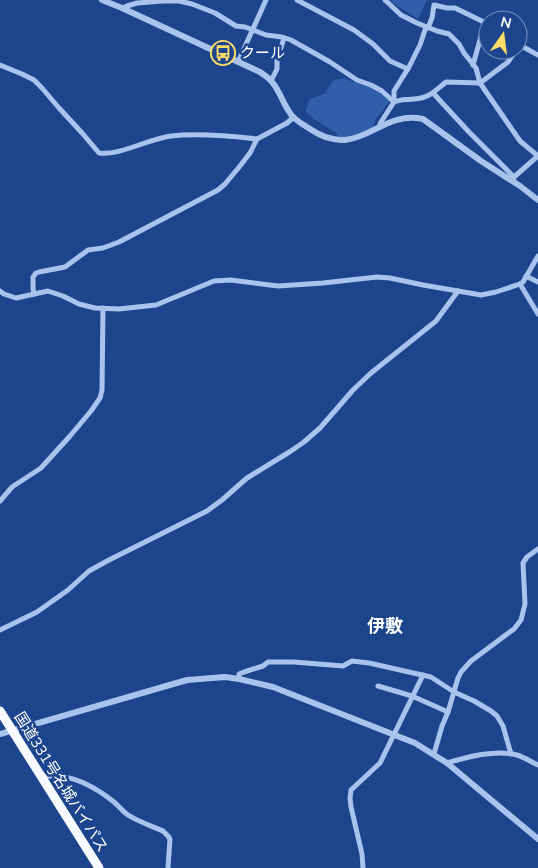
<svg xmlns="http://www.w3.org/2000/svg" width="538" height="868" font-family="Mulish,'Noto Sans JP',sans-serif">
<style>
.green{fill:#2f5eab}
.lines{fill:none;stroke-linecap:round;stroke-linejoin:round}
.minor{stroke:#a9c3ed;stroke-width:5}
.tertiary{stroke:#a9c3ed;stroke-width:6}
.trunk{stroke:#f7faff;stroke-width:9}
.labels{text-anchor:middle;stroke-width:5;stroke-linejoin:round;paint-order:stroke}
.poi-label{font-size:15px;fill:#fff;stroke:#1c458d;text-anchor:start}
.street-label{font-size:15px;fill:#fff;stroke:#1c458d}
.quarter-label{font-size:18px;font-weight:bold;fill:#fff;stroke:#1c458d}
</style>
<rect width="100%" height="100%" fill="#1c458d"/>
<g class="green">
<path d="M 391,0 L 427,0 L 418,19 L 393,3 Z"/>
<path d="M 344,78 L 354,82 L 370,86 L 388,99 L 389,102 L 375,120 L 374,125 L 370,129 L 343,138 L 338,136 L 336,133 L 314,119 L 306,112 L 306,108 L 310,99 L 324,94 L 334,80 Z"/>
</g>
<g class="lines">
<g class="minor">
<path d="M 297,0 L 354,30 L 373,44 L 390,61 L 408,69"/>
<path d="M 385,0 L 401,15 L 417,23 L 437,31 L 449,34 L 459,44 L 464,53 L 476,68 L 480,83 L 520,141 L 538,156"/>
<path d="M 122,8 L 127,6 L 137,3 L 163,1 L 179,1 L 192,4 L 215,13 L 236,26 L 245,27 L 266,35 L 282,37 L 291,40 L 330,62 L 357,80 L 371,85 L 382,91 L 394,102"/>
<path d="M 428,28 L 432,18 L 434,5 L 447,8 L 455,8 L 488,24"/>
<path d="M 518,44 L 538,55"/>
<path d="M 238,62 L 266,0"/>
<path d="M 0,65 L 22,74 L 34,80 L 42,88 L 59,108 L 83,134 L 99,153 C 119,156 148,139 171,136 C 197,133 231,136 257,139"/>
<path d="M 473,65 L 485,22"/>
<path d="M 271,81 L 277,69 L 277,60 L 284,38"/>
<path d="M 433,93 L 469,132 L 514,177 L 513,181"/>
<path d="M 394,102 C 401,99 407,100 414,99 C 429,98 435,91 446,82 L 480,83 L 508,62 L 516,50"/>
<path d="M 379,127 L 381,122 L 394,102 L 394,91 L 409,67 L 420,45 L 426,27"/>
<path d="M 514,177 L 538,156"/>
<path d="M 526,276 L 538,282"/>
<path d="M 520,284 L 538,314"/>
<path d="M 0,291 L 4,294 L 16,298 L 48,291 L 63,296 L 79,304 L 95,308 L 119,309 L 156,305 L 214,281 L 231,280 L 278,286 L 323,283 L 377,277 L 390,278 L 423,285 L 481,295 L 496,292 L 520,284 L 523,282 L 538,256"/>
<path d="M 34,294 L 33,288 L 33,277 L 36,273 L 39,272 L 65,267 L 88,250 L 103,248 L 119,242 L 218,190 L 225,184 L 240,166 L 250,153 L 257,139 L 287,123 L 294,117"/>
<path d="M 0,501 L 12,487 L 41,468 L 70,436 L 91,411 L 100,398 L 102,390 L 103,308"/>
<path d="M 0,630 L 37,612 L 68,590 L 89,571 L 109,560 L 207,511 L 222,500 L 247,478 L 291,451 L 304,442 L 320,428 L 353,390 L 371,373 L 436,321 L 458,291"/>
<path d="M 239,679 L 239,674 L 244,672 L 263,666 L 268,662 L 294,662 L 343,666 L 352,661 L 369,663 L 431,677 L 454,692 L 474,701 L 491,711 L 497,716 L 503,726 L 511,754"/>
<path d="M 378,686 L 412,696 L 448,712"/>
<path d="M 434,754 L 442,726 L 448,712 L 458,678 L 461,672 L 471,661 L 514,629 L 521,620 L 525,604 L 523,563 L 527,557 L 538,549"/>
<path d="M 447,763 C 467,757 496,749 517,755 C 524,757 531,762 538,765"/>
<path d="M 42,777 C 68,772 93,785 114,802 C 119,806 122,811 128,815 C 139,822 152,826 163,831 L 168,836 L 170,839 L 168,868"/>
<path d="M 363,868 L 362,854 L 351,807 L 350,798 L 351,790 L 380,763 L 423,675"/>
</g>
<g class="tertiary">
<path d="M 102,0 L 122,8 L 260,72 C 264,75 269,78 272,82 C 281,92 284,108 294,118 C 299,122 305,126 310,129 C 360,162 378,109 423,119 L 481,161 L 520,186 L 538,200"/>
<path d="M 0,734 L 187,680 L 225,677 L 239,679 L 273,687 L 415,743 L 447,763 L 538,839"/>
</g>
<path class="trunk" d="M 0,711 L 99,868"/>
</g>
<defs>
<symbol id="bus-ring" viewBox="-11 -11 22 22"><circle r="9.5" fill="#1c458d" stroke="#fedd66" stroke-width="1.5"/><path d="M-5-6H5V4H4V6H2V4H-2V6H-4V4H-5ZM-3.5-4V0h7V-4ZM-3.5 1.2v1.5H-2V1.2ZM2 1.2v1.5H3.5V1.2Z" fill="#fedd66"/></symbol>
</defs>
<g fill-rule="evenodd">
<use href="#bus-ring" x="209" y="39" width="28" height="28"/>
</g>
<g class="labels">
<g class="poi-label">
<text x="240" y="58">クール</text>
</g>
<g class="street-label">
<text transform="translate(61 782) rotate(58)" y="5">国道331号名城バイパス</text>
</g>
<g class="quarter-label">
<text x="385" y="632">伊敷</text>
</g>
</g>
<g transform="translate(503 35) rotate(14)"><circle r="24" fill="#1c458d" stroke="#778fbb"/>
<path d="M0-4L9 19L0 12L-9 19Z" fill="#fedd66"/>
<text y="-8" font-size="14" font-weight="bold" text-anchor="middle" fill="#ffffff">N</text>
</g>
</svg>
